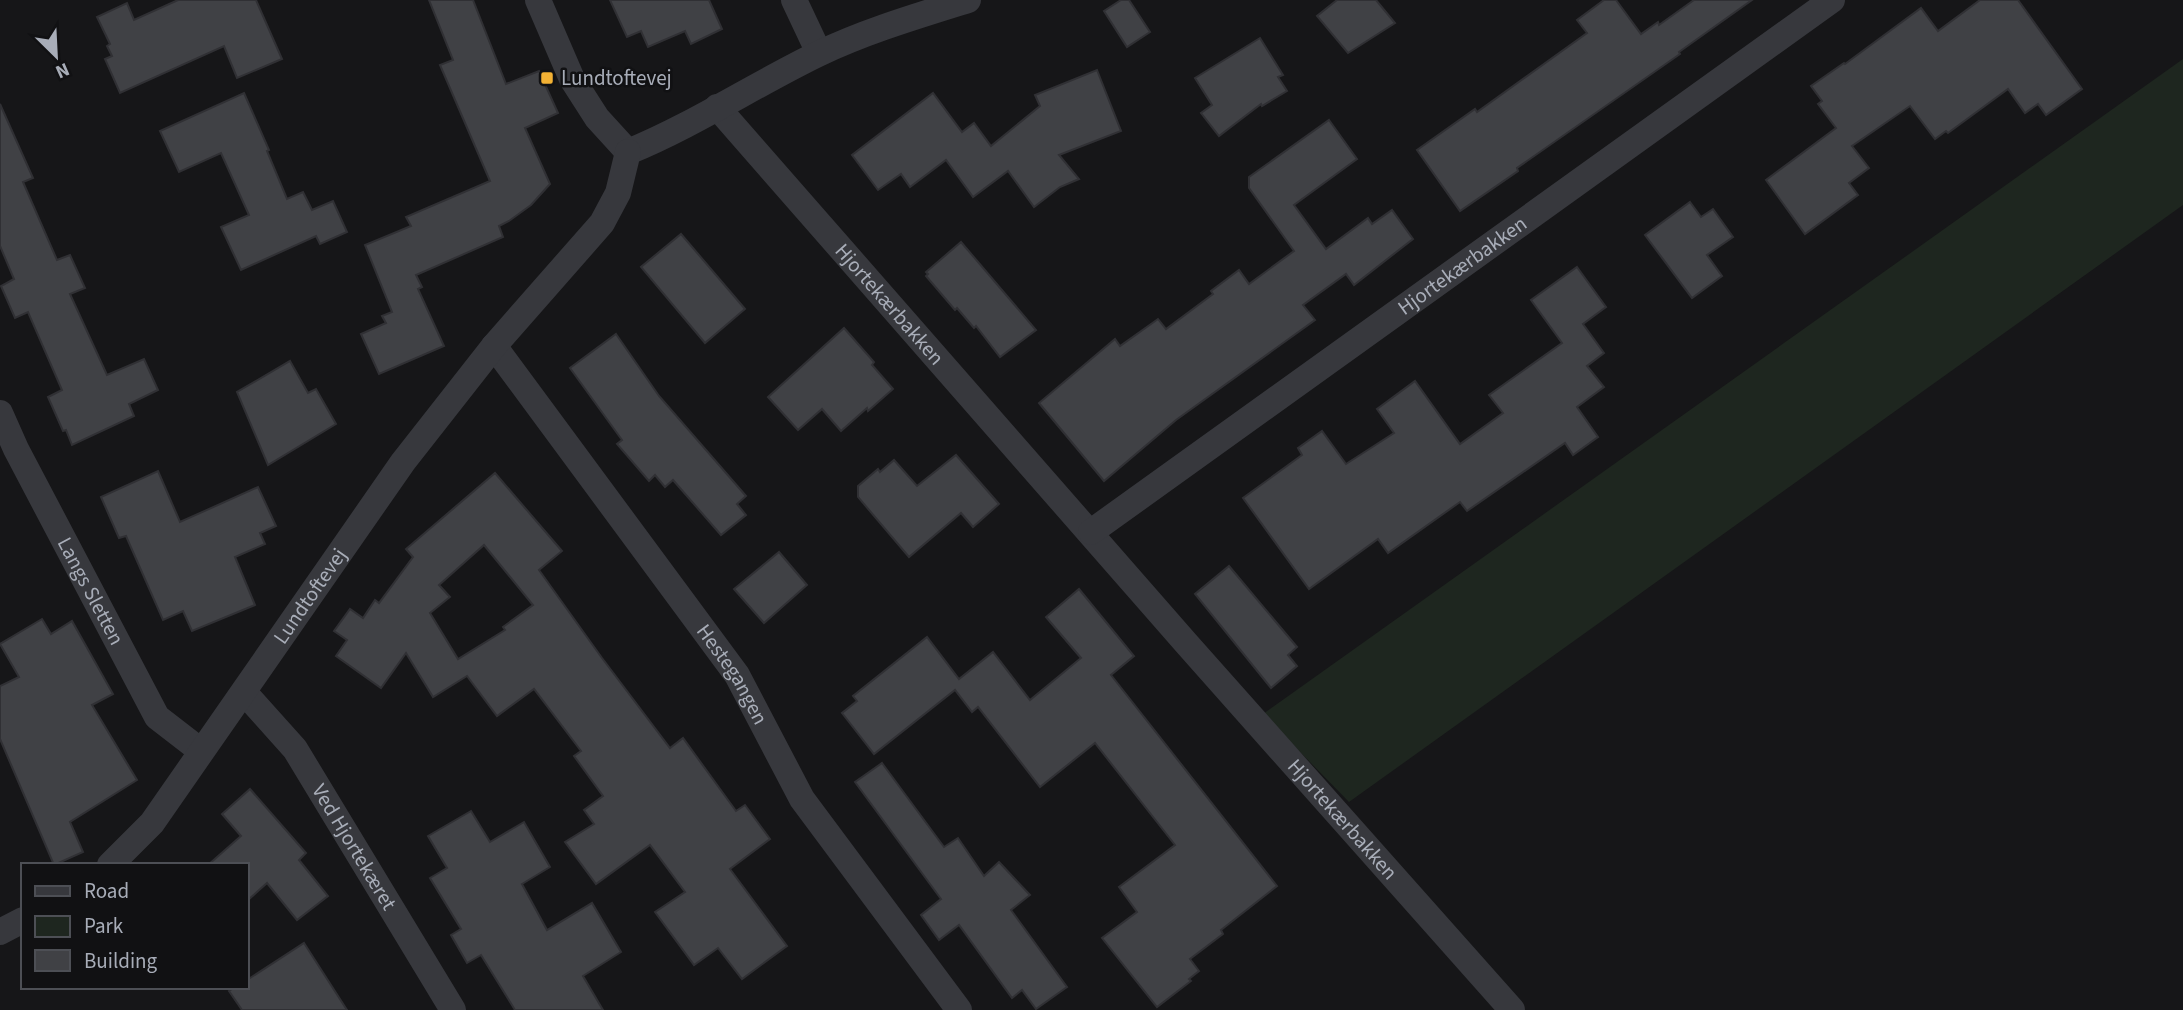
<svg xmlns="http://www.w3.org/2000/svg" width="2183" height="1010" font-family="'Source Sans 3',sans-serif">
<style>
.green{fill:#1e261f}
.building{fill:#404145;stroke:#303034;stroke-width:2;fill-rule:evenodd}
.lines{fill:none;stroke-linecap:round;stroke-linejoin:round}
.minor{stroke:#37383d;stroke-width:26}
.poi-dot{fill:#f2b134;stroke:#111113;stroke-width:2.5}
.labels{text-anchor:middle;stroke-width:5;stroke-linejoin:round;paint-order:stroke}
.poi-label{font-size:21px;fill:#a8adb8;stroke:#111113;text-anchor:start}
.street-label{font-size:21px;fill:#a8adb8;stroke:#111113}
</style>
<rect width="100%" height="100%" fill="#161618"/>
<path class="green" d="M 2183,59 L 2183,205 L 1349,802 L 1263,714 Z"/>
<g class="building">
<path d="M 178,0 L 256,0 L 282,59 L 237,78 L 224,46 L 120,93 L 105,59 L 112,56 L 107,46 L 110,44 L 97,17 L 127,3 L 134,20 Z"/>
<path d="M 429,0 L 473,0 L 506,84 L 539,71 L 558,113 L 525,128 L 550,184 L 531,205 L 509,221 L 499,226 L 503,237 L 416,275 L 422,287 L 418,289 L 444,346 L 379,374 L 361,334 L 386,323 L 382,316 L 392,312 L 365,245 L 411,226 L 406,217 L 490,181 L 440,65 L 453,60 Z"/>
<path d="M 610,0 L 709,0 L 722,29 L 691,44 L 685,31 L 648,47 L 641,31 L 627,37 Z"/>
<path d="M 1121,0 L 1129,0 L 1150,32 L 1127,47 L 1104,11 Z"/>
<path d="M 1337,0 L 1376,0 L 1395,23 L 1348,53 L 1317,16 Z"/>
<path d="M 1604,0 L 1616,0 L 1641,34 L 1658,22 L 1659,25 L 1694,0 L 1752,0 L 1679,52 L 1680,54 L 1517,168 L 1518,171 L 1460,211 L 1417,150 L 1475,109 L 1477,112 L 1587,33 L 1577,20 Z"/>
<path d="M 1980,0 L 2018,0 L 2082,89 L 2046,115 L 2038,104 L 2025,113 L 2008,89 L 1948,133 L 1946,131 L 1935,139 L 1910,106 L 1852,146 L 1869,168 L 1849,183 L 1858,195 L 1805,234 L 1766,180 L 1836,128 L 1818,104 L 1822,101 L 1811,86 L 1844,63 L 1845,64 L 1921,8 L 1938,31 Z"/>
<path d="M 1260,38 L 1283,75 L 1278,77 L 1287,91 L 1262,106 L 1261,104 L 1219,136 L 1201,113 L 1212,105 L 1195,78 Z"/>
<path d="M 1097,70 L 1121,131 L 1059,155 L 1079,179 L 1060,187 L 1034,207 L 1008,171 L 973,197 L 946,160 L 910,187 L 901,174 L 878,190 L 852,155 L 933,93 L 962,132 L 974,123 L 991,146 L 1040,106 L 1035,95 Z"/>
<path d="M 244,93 L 269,150 L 267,151 L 287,199 L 303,192 L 312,210 L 333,201 L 347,232 L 320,244 L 316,236 L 241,270 L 221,227 L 249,215 L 221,153 L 179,172 L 160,131 Z"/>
<path d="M 0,104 L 33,178 L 23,182 L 57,260 L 70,255 L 85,288 L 70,294 L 107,375 L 144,359 L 158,390 L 129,404 L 134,416 L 72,445 L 66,430 L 63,431 L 48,397 L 62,390 L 28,312 L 15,318 L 1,286 L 14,279 L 0,246 Z"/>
<path d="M 1329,120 L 1357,159 L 1294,205 L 1326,249 L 1368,218 L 1372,224 L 1392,210 L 1413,239 L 1354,285 L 1346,274 L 1303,305 L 1315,320 L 1176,420 L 1104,481 L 1039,403 L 1115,339 L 1120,346 L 1158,319 L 1166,329 L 1213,294 L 1211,291 L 1239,270 L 1249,284 L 1294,251 L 1249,188 L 1249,177 Z"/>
<path d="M 1690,202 L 1701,217 L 1713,209 L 1733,237 L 1707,255 L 1722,276 L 1692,298 L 1645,235 Z"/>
<path d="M 681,234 L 745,309 L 705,343 L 641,267 Z"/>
<path d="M 961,242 L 1036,330 L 1000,357 L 976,326 L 974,328 L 957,308 L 955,310 L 926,276 L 928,274 L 926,272 Z"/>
<path d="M 1577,267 L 1606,307 L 1583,324 L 1604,353 L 1587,366 L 1604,387 L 1577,407 L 1598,437 L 1573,455 L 1565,443 L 1467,511 L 1460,502 L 1388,553 L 1378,539 L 1309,589 L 1243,498 L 1302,455 L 1298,448 L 1322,431 L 1346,464 L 1394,433 L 1377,409 L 1415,381 L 1460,444 L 1503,413 L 1489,395 L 1562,343 L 1531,300 Z"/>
<path d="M 844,328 L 874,362 L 872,365 L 893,389 L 868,411 L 867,408 L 841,431 L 822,409 L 798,430 L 768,397 Z"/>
<path d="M 616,334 L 659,396 L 746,496 L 737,504 L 746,515 L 721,535 L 673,480 L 665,487 L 655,475 L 649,481 L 617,444 L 622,440 L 570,368 Z"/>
<path d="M 290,361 L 308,393 L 316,389 L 336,424 L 268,465 L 237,392 Z"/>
<path d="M 956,455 L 999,504 L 973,527 L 961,513 L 909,557 L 858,497 L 858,486 L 878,469 L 880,472 L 894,460 L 917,486 Z"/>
<path d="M 158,471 L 180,522 L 258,487 L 276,526 L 260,533 L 265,544 L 235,557 L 255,605 L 192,631 L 183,611 L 163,620 L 126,536 L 119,538 L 101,497 Z"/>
<path d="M 495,473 L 562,551 L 539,570 L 602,658 L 670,748 L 683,738 L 736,811 L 745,805 L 770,839 L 730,869 L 787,946 L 742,979 L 718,948 L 694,965 L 655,912 L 685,892 L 650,845 L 596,884 L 565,842 L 594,824 L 584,810 L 603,796 L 574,756 L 581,751 L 534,689 L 497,716 L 467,676 L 433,697 L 406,653 L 381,688 L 336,656 L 347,640 L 334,631 L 350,609 L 363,618 L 375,600 L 379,603 L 413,557 L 406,549 ZM 484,545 L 533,605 L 503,627 L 505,630 L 458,659 L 430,613 L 450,597 L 439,585 Z"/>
<path d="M 779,552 L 807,585 L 764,623 L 734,589 Z"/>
<path d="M 1229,566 L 1297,647 L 1288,655 L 1297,666 L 1271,688 L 1195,594 Z"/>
<path d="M 1079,589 L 1134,656 L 1111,675 L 1277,886 L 1221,930 L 1223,934 L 1190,959 L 1199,971 L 1189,979 L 1191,981 L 1157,1007 L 1102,938 L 1137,912 L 1119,887 L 1175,845 L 1095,743 L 1040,787 L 978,707 L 972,712 L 955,690 L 874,754 L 842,713 L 857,701 L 853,696 L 927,637 L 959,679 L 993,652 L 1030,700 L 1081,658 L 1046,617 Z"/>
<path d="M 42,619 L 51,634 L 72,621 L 113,694 L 92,705 L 137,780 L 70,822 L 83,852 L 54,865 L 0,739 L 0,686 L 19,677 L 0,644 Z"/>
<path d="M 882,763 L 944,847 L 958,838 L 984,876 L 999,862 L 1030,895 L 1011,910 L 1067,987 L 1036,1009 L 1022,990 L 1012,998 L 959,925 L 939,940 L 921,915 L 941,899 L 855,782 Z"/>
<path d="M 250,789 L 306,853 L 299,860 L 328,896 L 297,920 L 267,883 L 247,901 L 247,865 L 208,865 L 241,836 L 222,814 Z"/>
<path d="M 471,811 L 490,842 L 524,822 L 550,867 L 522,884 L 547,930 L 592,903 L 621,952 L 583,976 L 603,1010 L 515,1010 L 481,955 L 467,963 L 451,935 L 461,929 L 430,878 L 447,868 L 428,836 Z"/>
<path d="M 304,943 L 347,1010 L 242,1010 L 229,991 L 235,987 L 247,987 L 247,980 Z"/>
</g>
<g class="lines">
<g class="minor">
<path d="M 538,0 L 572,79 L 597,118 L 628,152"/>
<path d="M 794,0 L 819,53"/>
<path id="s1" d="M 717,107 L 1186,643 L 1512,1010"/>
<path d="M 628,152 C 694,125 754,85 818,54 C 866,31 917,16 968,0"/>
<path id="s2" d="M 494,346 L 737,675 L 802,799 L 959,1010"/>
<path id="s3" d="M 0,413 L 16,449 L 157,717 L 201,751"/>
<path id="s4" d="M 1091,532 L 1832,0"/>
<path id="s5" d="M 244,692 L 295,749 L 453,1010"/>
<path id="s6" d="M 110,865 L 152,823 L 403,462 L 494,346 L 602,223 L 618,193 L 628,152"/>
<path d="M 0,932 L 23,920"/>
</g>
</g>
<rect class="poi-dot" x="540" y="71" width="14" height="14" rx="3.5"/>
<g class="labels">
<g class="poi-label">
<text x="561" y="85">Lundtoftevej</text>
</g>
<g class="street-label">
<text dy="7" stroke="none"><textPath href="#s4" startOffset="457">Hjortekærbakken</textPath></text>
<text dy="7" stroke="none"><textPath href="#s1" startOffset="262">Hjortekærbakken</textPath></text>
<text dy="7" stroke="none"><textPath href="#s3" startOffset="200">Langs Sletten</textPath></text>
<text dy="7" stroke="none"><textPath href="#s6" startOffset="336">Lundtoftevej</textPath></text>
<text dy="7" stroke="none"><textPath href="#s2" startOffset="406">Hestegangen</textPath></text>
<text dy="7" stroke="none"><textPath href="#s1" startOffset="948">Hjortekærbakken</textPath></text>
<text dy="7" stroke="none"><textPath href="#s5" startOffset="191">Ved Hjortekæret</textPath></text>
</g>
</g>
<rect x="21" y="863" width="228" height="126" fill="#111113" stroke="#4d4f55" stroke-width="2"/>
<rect x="35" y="886" width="35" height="10" fill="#37383d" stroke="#4d4f55" stroke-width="2"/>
<text x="84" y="898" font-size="21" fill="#a8adb8">Road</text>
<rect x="35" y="916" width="35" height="21" fill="#1e261f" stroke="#4d4f55" stroke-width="2"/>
<text x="84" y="933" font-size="21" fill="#a8adb8">Park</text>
<rect x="35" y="950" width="35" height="21" fill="#404145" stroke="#4d4f55" stroke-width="2"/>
<text x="84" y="968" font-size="21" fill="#a8adb8">Building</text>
<g transform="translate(56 56) rotate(156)" stroke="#111113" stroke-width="5" paint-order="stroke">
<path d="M0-5L12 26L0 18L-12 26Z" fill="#a8adb8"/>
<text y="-10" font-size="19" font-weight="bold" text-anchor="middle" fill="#a8adb8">N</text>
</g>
</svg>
